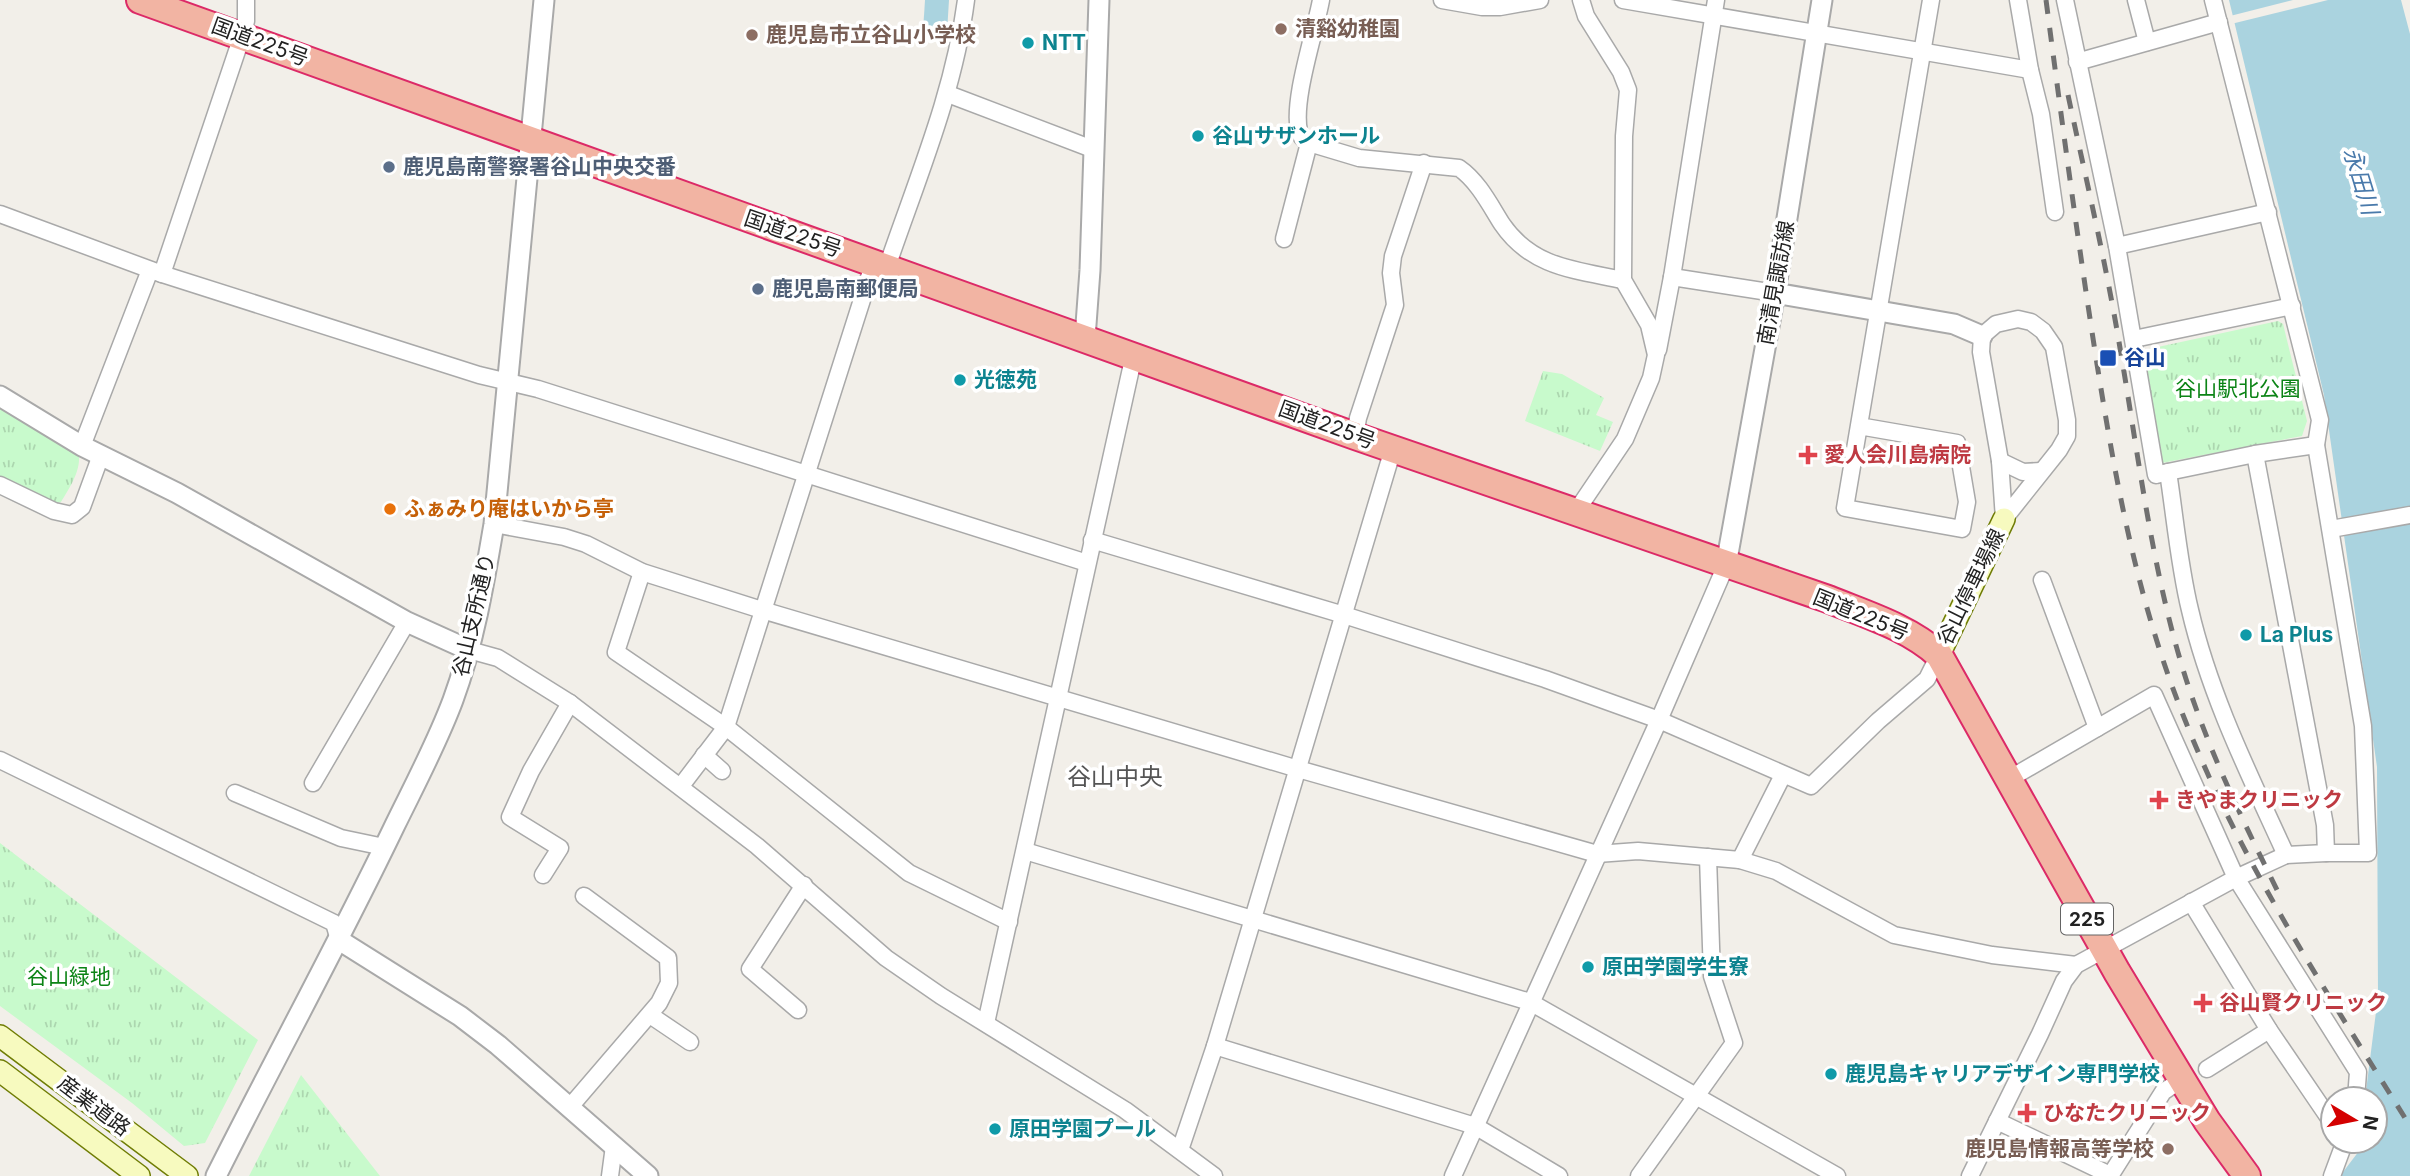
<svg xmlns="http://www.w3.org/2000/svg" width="2410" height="1176" font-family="Inter,'Noto Sans JP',sans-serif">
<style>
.park{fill:url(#park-tufts)}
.water{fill:#aad3df}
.pier{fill:#f2efe9}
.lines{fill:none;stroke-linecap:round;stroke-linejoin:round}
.minor-casing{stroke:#a9a9a9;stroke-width:19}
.tertiary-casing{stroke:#a9a9a9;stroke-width:23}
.secondary-casing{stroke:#707d05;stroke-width:24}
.trunk-casing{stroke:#dc2a67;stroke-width:30}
.minor{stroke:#fff;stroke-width:16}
.tertiary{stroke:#fff;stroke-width:19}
.secondary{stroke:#f7fabf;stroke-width:21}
.trunk{stroke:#f2b4a3;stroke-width:26}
.rail{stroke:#707070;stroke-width:5;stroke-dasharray:14 14;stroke-linecap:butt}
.education-dot{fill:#8d6e63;stroke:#fff;stroke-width:2.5}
.culture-dot{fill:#0f9aa8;stroke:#fff;stroke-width:2.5}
.service-dot{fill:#5c6f8a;stroke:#fff;stroke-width:2.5}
.transit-dot{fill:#1a4fb4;stroke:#fff;stroke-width:2.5}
.health-dot{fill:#e0444e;stroke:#fff;stroke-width:2.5}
.food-dot{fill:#e8710a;stroke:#fff;stroke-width:2.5}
.labels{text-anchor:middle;stroke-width:7;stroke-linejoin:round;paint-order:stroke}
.shield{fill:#fff;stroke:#646464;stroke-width:2}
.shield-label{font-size:19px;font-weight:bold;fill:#222}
.education-label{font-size:21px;font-weight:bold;fill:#785e54;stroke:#fff;text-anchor:start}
.street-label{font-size:21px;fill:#222;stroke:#fff}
.culture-label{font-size:21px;font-weight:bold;fill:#0d838f;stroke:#fff;text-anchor:start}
.service-label{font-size:21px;font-weight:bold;fill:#4e5e75;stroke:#fff;text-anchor:start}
.transit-label{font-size:21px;font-weight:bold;fill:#164399;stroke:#fff;text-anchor:start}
.park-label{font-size:21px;fill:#0c8416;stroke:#fff}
.health-label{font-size:21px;font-weight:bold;fill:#be3a42;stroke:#fff;text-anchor:start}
.food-label{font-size:21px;font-weight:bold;fill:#c56008;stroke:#fff;text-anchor:start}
.water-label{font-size:23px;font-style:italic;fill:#4a7aab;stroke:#fff}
.quarter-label{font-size:24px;fill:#555;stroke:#fff}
</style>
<defs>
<pattern id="park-tufts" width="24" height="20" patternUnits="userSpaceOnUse" patternTransform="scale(1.75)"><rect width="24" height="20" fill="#c8facc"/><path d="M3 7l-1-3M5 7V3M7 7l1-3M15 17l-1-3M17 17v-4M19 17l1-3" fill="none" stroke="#acd6af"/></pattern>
</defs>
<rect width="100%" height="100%" fill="#f2efe9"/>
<g class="park">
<path d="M 2278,321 L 2283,324 L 2307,421 L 2302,436 L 2162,463 L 2144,350 Z"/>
<path d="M 1543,371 L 1562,374 L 1604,398 L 1596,415 L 1613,422 L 1600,451 L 1525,421 Z"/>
<path d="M 0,402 L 79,457 C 80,472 69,489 61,502 L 53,504 L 0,476 Z"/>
<path d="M 0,843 L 258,1040 L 205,1143 L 184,1146 L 132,1103 L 0,1006 Z"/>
<path d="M 301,1075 L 380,1176 L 249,1176 Z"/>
</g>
<g class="water">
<path d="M 925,0 L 949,0 L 947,32 L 923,31 Z"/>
<path d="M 2229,0 L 2401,0 L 2410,34 L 2410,1176 L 2340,1176 L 2359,1151 L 2360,1141 L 2375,1141 L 2375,1099 L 2365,1099 L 2378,996 L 2377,767 L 2324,395 Z"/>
</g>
<path class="pier" d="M 2293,0 L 2328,0 L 2231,24 L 2230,16 Z"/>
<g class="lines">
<defs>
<g id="minor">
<path d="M 1321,0 C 1315,33 1292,100 1299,131 C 1300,137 1304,140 1309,143 L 1359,158 L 1459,168 C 1478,181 1490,205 1502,224 C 1532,268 1576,270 1623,280"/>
<path d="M 1442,0 L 1482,7 L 1500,7 L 1540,0"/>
<path d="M 1623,0 L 2030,70"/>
<path d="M 1716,0 L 1672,277 L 1775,293"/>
<path d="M 2018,0 L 2030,70 L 2041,114 L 2055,212"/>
<path d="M 2065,0 L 2117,246 L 2156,475 L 2168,472"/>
<path d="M 2136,0 L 2147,42"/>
<path d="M 2213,0 L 2320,420 L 2316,445 L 2363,726 L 2368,853 L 2326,853"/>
<path d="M 2077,62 L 2219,22"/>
<path d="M 948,94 L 1095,150"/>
<path d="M 0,214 L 162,274 L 479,375 L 538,389 L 1087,563"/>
<path d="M 1284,239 L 1309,143"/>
<path d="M 2117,246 L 2268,212"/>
<path d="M 887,267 C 917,179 954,93 966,0"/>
<path d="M 162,274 L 242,36 L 246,21 L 246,0"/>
<path d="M 2018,319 L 2031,322 L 2043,331 L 2054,347 L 2067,420 L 2067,436 L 2059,450 L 2004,519 L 2000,461 L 1981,352 L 1982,336 L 1996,324 Z"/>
<path d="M 2134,339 L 2292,306"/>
<path d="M 1658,350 L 1672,277"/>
<path d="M 1859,426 L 1957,443 L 1967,502 L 1962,529 L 1845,508 L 1931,0"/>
<path d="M 1355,436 L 1358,418 L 1395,305 L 1391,273 L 1393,256 L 1424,163"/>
<path d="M 82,446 L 150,270"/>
<path d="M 2000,461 L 2023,472 L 2041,471"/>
<path d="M 0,485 L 54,511 L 72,515 L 82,507 L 101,455"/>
<path d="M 1575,513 L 1625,439 L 1651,378 L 1656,355 L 1649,325 L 1623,280 L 1624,136 L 1628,90 L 1621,72 L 1586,16 L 1581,0"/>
<path d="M 494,524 L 564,537 L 586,544 L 642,572 L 762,610 L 1298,769 L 1597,854 L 1638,851 L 1740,860 L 1776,871 L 1894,935 L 1992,955 L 2076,965"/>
<path d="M 2331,529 L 2410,515"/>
<path d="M 1092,540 L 1344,615 L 1545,679 L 1659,720 L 1811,786 L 1878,721 L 1927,679 L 1939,655"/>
<path d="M 642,572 L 616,652 L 726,727 L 909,873 L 1009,922"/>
<path d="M 2042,580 L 2097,728"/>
<path d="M 469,650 L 498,658 L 570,703 L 757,846 L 886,958 L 941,996 L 1125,1110 L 1214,1176"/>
<path d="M 704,755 L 722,771"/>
<path d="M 0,760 L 334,923 L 339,940"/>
<path d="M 2009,779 L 2154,695 L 2236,878 L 2358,1072 L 2356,1099"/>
<path d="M 313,783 L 407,622"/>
<path d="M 681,786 L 726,727 L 874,262"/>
<path d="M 235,793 L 341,838 L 384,847"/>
<path d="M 1025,851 L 1530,1002 L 1837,1176"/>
<path d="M 2286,855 C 2250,776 2210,696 2190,610 C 2179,565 2175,517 2168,472 L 2255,454 L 2316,445"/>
<path d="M 1740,860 L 1783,775"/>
<path d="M 543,875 L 560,848 L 510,817 L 531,771 L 570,703"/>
<path d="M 2191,902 L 2269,1030 L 2333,1124"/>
<path d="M 798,1010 L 750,969 L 804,885"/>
<path d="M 650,1015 L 690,1042"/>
<path d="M 986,1023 L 1134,355"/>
<path d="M 1215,1046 L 1475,1126 L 1559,1176"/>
<path d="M 2207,1069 L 2269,1030"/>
<path d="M 569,1108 L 659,1003 L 669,983 L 668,958 L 584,896"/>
<path d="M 1997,1121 L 2110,1175"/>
<path d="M 1180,1150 L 1215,1046 L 1393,449"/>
<path d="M 610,1176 L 614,1146"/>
<path d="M 1453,1176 L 1659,720 L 1726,565"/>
<path d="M 1639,1176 L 1734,1043 L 1712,976 L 1708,857"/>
<path d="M 1970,1176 L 2040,1034 L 2064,981 L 2076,965 L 2236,878 L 2286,855 L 2326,853 L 2325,825 L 2255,454"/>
<path d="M 2110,1176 L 2163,1092 L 2182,1079"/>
<path d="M 2332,1176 L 2345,1141"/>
</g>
<g id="tertiary">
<path d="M 1775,293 L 1954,324 L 1982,336"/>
<path d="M 1085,338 L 1090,270 L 1099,0"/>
<path d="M 0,396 L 82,446 L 177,493 L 407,622 L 469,650"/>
<path d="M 1726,565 L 1775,293 L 1822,0"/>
<path d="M 339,940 L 460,1016 L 498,1045 L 648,1176"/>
<path d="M 216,1176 C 275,1058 338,944 395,825 C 415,784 437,743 453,700 C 474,643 484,583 494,524 L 544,0"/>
</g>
<g id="secondary">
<path d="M 1939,655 L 2004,519"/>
<path d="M 0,1036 L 187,1176"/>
<path d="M 0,1071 L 139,1176"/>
</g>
<path id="trunk" d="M 140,0 L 1355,436 L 1828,599 C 1867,615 1908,627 1939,655 L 2117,972 L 2207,1121 L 2247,1176"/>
</defs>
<use href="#minor" class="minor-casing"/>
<use href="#tertiary" class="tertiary-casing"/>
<use href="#secondary" class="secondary-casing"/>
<use href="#trunk" class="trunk-casing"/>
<use href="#minor" class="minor"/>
<use href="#tertiary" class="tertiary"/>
<use href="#secondary" class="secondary"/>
<use href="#trunk" class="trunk"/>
<g class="rail">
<path d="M 2046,0 C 2062,122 2078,243 2097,364 C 2117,489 2138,603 2185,720 C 2242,865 2328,994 2410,1126"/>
<path d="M 2068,95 C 2086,179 2106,263 2120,348 C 2139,459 2152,572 2186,679 C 2211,757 2247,829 2283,902"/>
</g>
</g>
<g class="education-dot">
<circle cx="1281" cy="29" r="7"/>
<circle cx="752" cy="35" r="7"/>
<circle cx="2168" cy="1149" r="7"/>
</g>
<g class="culture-dot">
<circle cx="1028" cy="43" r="7"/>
<circle cx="1198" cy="136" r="7"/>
<circle cx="960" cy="380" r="7"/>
<circle cx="2246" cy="635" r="7"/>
<circle cx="1588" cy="967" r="7"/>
<circle cx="1831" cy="1074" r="7"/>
<circle cx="995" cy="1129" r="7"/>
</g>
<g class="service-dot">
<circle cx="389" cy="167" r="7"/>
<circle cx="758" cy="289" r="7"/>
</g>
<rect class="transit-dot" x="2099" y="349" width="18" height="18" rx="3.5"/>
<g class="health-dot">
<path d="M1804.5 444.5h7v7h7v7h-7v7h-7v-7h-7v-7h7z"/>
<path d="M2155.5 789.5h7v7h7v7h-7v7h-7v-7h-7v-7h7z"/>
<path d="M2199.5 992.5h7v7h7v7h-7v7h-7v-7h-7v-7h7z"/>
<path d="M2023.5 1102.5h7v7h7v7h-7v7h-7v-7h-7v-7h7z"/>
</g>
<circle class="food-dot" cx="390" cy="509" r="7"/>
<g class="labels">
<rect class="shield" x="2061" y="903.5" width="52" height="31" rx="5"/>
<g class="shield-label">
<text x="2087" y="926">225</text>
</g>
<g class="education-label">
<text x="1295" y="36">清谿幼稚園</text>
<text x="766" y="42">鹿児島市立谷山小学校</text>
<text x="2154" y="1156" text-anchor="end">鹿児島情報高等学校</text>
</g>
<g class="street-label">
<text transform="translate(260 42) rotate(20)" y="7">国道225号</text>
<text transform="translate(793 234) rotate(19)" y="7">国道225号</text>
<text transform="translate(1776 283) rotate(-80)" y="7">南清見諏訪線</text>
<text transform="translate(1327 425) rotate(20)" y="7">国道225号</text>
<text transform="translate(1971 587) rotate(-64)" y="7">谷山停車場線</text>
<text transform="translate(474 615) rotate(-77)" y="7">谷山支所通り</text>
<text transform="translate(1861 615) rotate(22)" y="7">国道225号</text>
<text transform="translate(94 1106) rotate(37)" y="7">産業道路</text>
</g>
<g class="culture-label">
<text x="1042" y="50">NTT</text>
<text x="1212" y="143">谷山サザンホール</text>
<text x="974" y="387">光徳苑</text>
<text x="2260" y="642">La Plus</text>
<text x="1602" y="974">原田学園学生寮</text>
<text x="1845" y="1081">鹿児島キャリアデザイン専門学校</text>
<text x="1009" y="1136">原田学園プール</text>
</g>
<g class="service-label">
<text x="403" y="174">鹿児島南警察署谷山中央交番</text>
<text x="772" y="296">鹿児島南郵便局</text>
</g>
<g class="transit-label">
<text x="2124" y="365">谷山</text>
</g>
<g class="park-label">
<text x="2238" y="396">谷山駅北公園</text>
<text x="69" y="984">谷山緑地</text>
</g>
<g class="health-label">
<text x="1824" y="462">愛人会川島病院</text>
<text x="2175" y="807">きやまクリニック</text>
<text x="2219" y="1010">谷山賢クリニック</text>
<text x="2043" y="1120">ひなたクリニック</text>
</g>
<g class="food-label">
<text x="404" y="516">ふぁみり庵はいから亭</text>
</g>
<g class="water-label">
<text transform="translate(2361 181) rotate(73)" y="8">永田川</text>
</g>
<g class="quarter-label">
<text x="1115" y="785">谷山中央</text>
</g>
</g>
<g transform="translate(2354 1120) rotate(100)"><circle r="33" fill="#ffffff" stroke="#a7a7a7" stroke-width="2"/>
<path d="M0-5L12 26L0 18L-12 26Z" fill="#d40000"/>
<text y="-10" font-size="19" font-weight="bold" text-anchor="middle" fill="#222222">N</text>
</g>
</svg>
